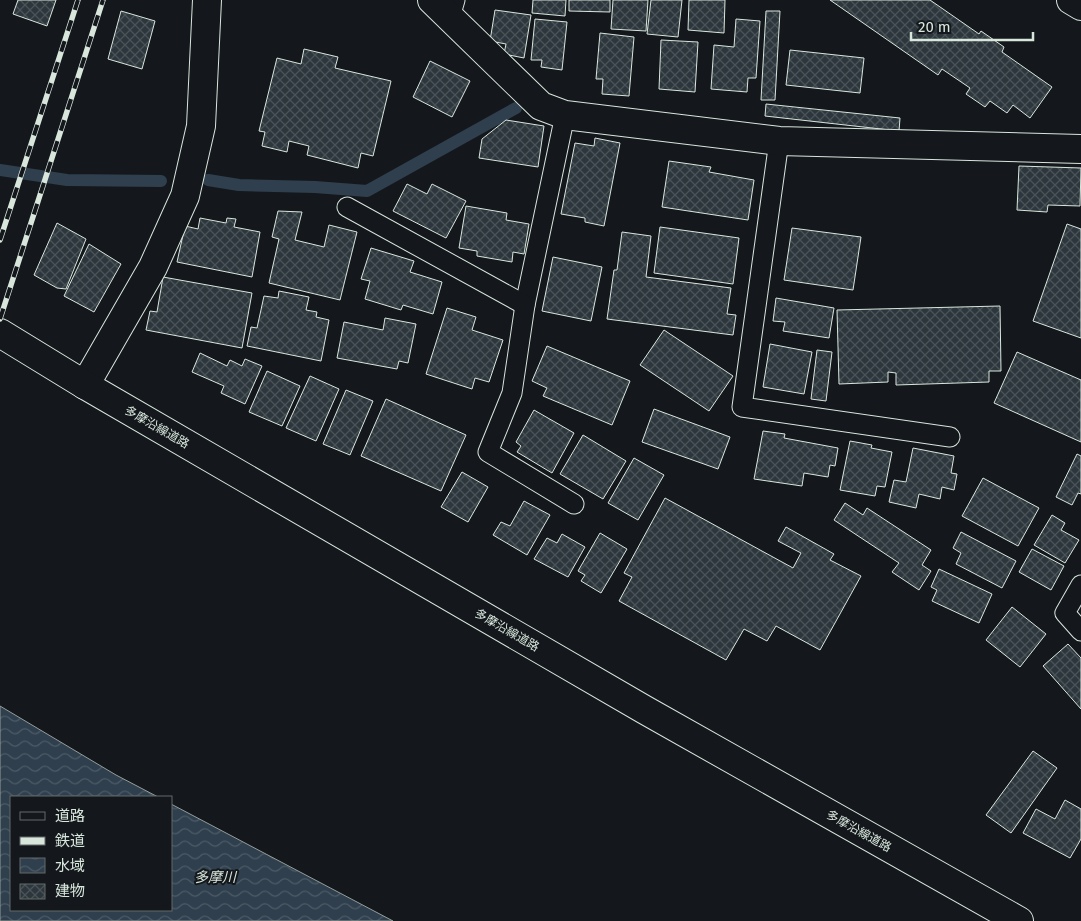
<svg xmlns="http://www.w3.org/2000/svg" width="1081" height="921" font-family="'Fira Sans','Noto Sans JP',sans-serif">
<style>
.water{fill:url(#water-waves);stroke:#939e99}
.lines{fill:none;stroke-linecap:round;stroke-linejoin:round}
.stream{stroke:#2f3f4d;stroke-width:12}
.building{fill:url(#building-cross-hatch);stroke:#d8e6dc}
.service-casing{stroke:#d8e6dc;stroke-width:21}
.minor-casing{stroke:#d8e6dc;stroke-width:30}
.tertiary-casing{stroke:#d8e6dc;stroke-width:30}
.service{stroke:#14181c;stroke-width:19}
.minor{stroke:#14181c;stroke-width:28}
.tertiary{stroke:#14181c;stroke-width:28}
.rail-casing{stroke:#d8e6dc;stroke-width:5.5}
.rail{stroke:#14181c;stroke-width:4;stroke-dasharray:11;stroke-linecap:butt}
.labels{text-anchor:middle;stroke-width:4;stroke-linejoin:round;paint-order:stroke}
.street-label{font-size:12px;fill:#d8e6dc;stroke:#14181c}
.water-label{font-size:14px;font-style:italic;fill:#d8e6dc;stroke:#14181c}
</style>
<defs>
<pattern id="water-waves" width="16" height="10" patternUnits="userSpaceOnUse" patternTransform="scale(1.25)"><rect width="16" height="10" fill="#2f3f4d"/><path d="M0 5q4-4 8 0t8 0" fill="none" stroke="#4c5b66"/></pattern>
<pattern id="building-cross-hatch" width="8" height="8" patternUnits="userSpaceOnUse" patternTransform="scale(1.25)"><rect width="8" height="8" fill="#2c363c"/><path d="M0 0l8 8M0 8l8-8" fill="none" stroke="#4a5358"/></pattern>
</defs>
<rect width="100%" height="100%" fill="#14181c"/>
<path class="water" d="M 0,706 L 116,775 L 158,797 L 11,797 L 11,910 L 171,910 L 171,804 L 393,921 L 0,921 Z"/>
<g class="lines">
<g class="stream">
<path d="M 0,170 L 67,180 L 161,181"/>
<path d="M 208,180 L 239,185 L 315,187 L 367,191 L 516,108"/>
</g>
</g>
<g class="building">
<path d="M 18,0 L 56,0 L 47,26 L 13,14 Z"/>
<path d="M 533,0 L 566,0 L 565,16 L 532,13 Z"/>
<path d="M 569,0 L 610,0 L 610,12 L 569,11 Z"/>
<path d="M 613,0 L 648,0 L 646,31 L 611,29 Z"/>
<path d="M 651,0 L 682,0 L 678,37 L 647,34 Z"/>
<path d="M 689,0 L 725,0 L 724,33 L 688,30 Z"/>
<path d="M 830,0 L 930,0 L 979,34 L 981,31 L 1004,47 L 1002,52 L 1052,87 L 1030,118 L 1013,105 L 1007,113 L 990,101 L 985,107 L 966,94 L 970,88 L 942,69 L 938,75 Z"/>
<path d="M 495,10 L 531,15 L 524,58 L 504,54 L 506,44 L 490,41 Z"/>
<path d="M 121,11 L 155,21 L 142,69 L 108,59 Z"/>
<path d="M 766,11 L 780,11 L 775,100 L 761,100 Z"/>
<path d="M 535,19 L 567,22 L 562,70 L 541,67 L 542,60 L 531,60 Z"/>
<path d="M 736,19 L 760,21 L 756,78 L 748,78 L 747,92 L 711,89 L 714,45 L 734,47 Z"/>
<path d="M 600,33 L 634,37 L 629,96 L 602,94 L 603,79 L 596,79 Z"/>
<path d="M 661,40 L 698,42 L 695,92 L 659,89 Z"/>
<path d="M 304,49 L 338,57 L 335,68 L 391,81 L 373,156 L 361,153 L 358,168 L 307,155 L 309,146 L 289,141 L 287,152 L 262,146 L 265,132 L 259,131 L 277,58 L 301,64 Z"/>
<path d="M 790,50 L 864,58 L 860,93 L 786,85 Z"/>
<path d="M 430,61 L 470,81 L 452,117 L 413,97 Z"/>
<path d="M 766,104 L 900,118 L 899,131 L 765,116 Z"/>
<path d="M 506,120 L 544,126 L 538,167 L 479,158 L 482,139 Z"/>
<path d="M 595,138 L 620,143 L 604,226 L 585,222 L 585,218 L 561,214 L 575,143 L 594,146 Z"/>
<path d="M 669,161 L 711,167 L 709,172 L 754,180 L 748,220 L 662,207 Z"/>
<path d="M 1019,166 L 1081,168 L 1080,206 L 1048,205 L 1047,212 L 1017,210 Z"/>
<path d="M 407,184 L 427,194 L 432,184 L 466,201 L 446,238 L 393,211 Z"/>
<path d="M 466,206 L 507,213 L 506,220 L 529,224 L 524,254 L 513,252 L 512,262 L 477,256 L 477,251 L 459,248 Z"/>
<path d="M 278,211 L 302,212 L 295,240 L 324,247 L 329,225 L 357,232 L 340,300 L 269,283 L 279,239 L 272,237 Z"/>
<path d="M 200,218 L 226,223 L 227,218 L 236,219 L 234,227 L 260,232 L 252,277 L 177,262 L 185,226 L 198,229 Z"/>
<path d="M 57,223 L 86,239 L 66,289 L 57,288 L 34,275 Z"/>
<path d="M 1067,224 L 1081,229 L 1081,338 L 1033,321 Z"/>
<path d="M 660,227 L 739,238 L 733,284 L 654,273 Z"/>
<path d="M 792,228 L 861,237 L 853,290 L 784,280 Z"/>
<path d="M 622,232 L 651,236 L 646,277 L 731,288 L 727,314 L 736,315 L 733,335 L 607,319 L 614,270 L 617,270 Z"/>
<path d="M 89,244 L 121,264 L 94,312 L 64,296 Z"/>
<path d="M 371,248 L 414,261 L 410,272 L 442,282 L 433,314 L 403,305 L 401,310 L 365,299 L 370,281 L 361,279 Z"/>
<path d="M 553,257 L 602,267 L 591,321 L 542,311 Z"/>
<path d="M 163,277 L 252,293 L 242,348 L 146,330 L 150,311 L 157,312 Z"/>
<path d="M 279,291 L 309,297 L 306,310 L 317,312 L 316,317 L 329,320 L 321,361 L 247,346 L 251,327 L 257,328 L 264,296 L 278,298 Z"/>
<path d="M 776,298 L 834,308 L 829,338 L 783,331 L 785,322 L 773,321 Z"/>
<path d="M 1000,306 L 1001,371 L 989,371 L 989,382 L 896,385 L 896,373 L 888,372 L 888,382 L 839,384 L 837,310 Z"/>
<path d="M 447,308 L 476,317 L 472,330 L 503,340 L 489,382 L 475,378 L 472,389 L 426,374 Z"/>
<path d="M 385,318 L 416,324 L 408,363 L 399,361 L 397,369 L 337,358 L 344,322 L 383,330 Z"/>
<path d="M 664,330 L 733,376 L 709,411 L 640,365 Z"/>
<path d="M 770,344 L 812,352 L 804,394 L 763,387 Z"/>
<path d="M 547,346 L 630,381 L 612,425 L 543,396 L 547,388 L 532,381 Z"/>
<path d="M 817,350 L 832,352 L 826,401 L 811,399 Z"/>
<path d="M 1017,352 L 1081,380 L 1081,442 L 994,403 Z"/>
<path d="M 200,353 L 227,366 L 230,360 L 242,366 L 245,359 L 262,366 L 245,404 L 221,393 L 224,386 L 192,372 Z"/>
<path d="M 267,371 L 300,386 L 282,426 L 249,412 Z"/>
<path d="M 310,376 L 339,389 L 316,441 L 286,428 Z"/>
<path d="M 346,390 L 373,401 L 350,455 L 323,444 Z"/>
<path d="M 386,399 L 466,435 L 441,491 L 361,456 Z"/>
<path d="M 654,409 L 730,437 L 718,469 L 642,442 Z"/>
<path d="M 534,410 L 574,433 L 552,473 L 517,452 L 521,446 L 516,442 Z"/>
<path d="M 763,431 L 785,434 L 784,438 L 838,448 L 835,466 L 830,465 L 828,477 L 804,473 L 802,486 L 754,479 Z"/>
<path d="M 583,435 L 626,461 L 603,499 L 560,474 Z"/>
<path d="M 850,441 L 872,445 L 871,448 L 892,452 L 885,487 L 877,486 L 875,496 L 840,490 Z"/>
<path d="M 913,448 L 954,456 L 951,473 L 957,474 L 954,490 L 942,487 L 940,499 L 919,494 L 916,508 L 889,502 L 894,480 L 906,482 Z"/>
<path d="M 1077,454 L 1081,456 L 1081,494 L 1078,493 L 1072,505 L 1056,497 Z"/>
<path d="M 634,458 L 664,475 L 638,520 L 608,503 Z"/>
<path d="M 462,472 L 488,487 L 468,522 L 441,507 Z"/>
<path d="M 983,478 L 1039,508 L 1018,546 L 962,516 Z"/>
<path d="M 665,498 L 793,568 L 801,553 L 778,541 L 786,527 L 834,554 L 830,560 L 861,576 L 820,650 L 776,626 L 767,641 L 744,629 L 726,660 L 619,601 L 632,577 L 624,573 Z"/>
<path d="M 524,501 L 550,515 L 527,555 L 493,535 L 501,522 L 510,526 Z"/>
<path d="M 845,503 L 863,515 L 867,508 L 931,550 L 922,565 L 931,571 L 919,590 L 892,572 L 899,563 L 834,520 Z"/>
<path d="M 1052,515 L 1065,523 L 1061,530 L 1079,540 L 1065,563 L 1034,545 Z"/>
<path d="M 961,532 L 1016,561 L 1002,588 L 956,564 L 961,553 L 953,548 Z"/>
<path d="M 600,533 L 627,549 L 601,593 L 581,581 L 585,575 L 578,571 Z"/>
<path d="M 562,534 L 585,547 L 568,577 L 534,559 L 547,538 L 557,543 Z"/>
<path d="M 1032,549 L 1064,566 L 1051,590 L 1019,572 Z"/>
<path d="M 939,569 L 992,594 L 979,623 L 932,601 L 937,590 L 931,587 Z"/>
<path d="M 1012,607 L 1046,634 L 1020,667 L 986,640 Z"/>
<path d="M 1068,644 L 1081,658 L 1081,709 L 1043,666 Z"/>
<path d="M 1033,751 L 1057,768 L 1011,833 L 986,815 Z"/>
<path d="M 1065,800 L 1081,809 L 1081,839 L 1070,858 L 1023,833 L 1036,809 L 1055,819 Z"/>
</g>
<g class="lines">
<defs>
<g id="service">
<path d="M 450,17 L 455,0"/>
<path d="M 565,115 L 525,305 L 512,393 L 488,452 L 574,504"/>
<path d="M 779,141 L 742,407 L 950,437"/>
<path d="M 347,207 L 525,305"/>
<path d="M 1081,585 L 1065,613 L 1081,631"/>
</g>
<g id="minor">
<path d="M 432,0 L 541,106 L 565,115 L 779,141 L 1081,149"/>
<path d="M 85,385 L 153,267 L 185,196 L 201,126 L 207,0"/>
</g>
<g id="tertiary">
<path d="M 1071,0 L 1081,6"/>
<path d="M 0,333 L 85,385 L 645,710 L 1019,921"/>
</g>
</defs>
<use href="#service" class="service-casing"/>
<use href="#minor" class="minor-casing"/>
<use href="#tertiary" class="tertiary-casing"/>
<use href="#service" class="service"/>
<use href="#minor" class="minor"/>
<use href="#tertiary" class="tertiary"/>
<defs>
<g id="rail">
<path d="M 0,240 L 78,0"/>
<path d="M 0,319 L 103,0"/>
</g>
</defs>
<use href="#rail" class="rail-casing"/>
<use href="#rail" class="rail"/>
</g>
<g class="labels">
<g class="street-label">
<text transform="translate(157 427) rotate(30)" y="4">多摩沿線道路</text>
<text transform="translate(507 630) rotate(30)" y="4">多摩沿線道路</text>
<text transform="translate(859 831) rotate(29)" y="4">多摩沿線道路</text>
</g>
<g class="water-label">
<text x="215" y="882">多摩川</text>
</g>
</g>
<rect x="10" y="796" width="162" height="115" fill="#14181c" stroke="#626a69"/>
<rect x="20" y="812" width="25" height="8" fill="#14181c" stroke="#626a69"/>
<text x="55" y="821" font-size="15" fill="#d8e6dc">道路</text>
<rect x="20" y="837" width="25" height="8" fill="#d8e6dc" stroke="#626a69"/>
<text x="55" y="846" font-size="15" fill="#d8e6dc">鉄道</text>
<rect x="20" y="858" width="25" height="15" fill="url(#water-waves)" stroke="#626a69"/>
<text x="55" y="871" font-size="15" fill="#d8e6dc">水域</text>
<rect x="20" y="884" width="25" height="15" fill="url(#building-cross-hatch)" stroke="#626a69"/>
<text x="55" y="896" font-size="15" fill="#d8e6dc">建物</text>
<path d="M911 32v8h122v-8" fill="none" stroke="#d8e6dc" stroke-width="2.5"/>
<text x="918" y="32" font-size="15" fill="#d8e6dc" stroke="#14181c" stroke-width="4" paint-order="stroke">20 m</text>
</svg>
